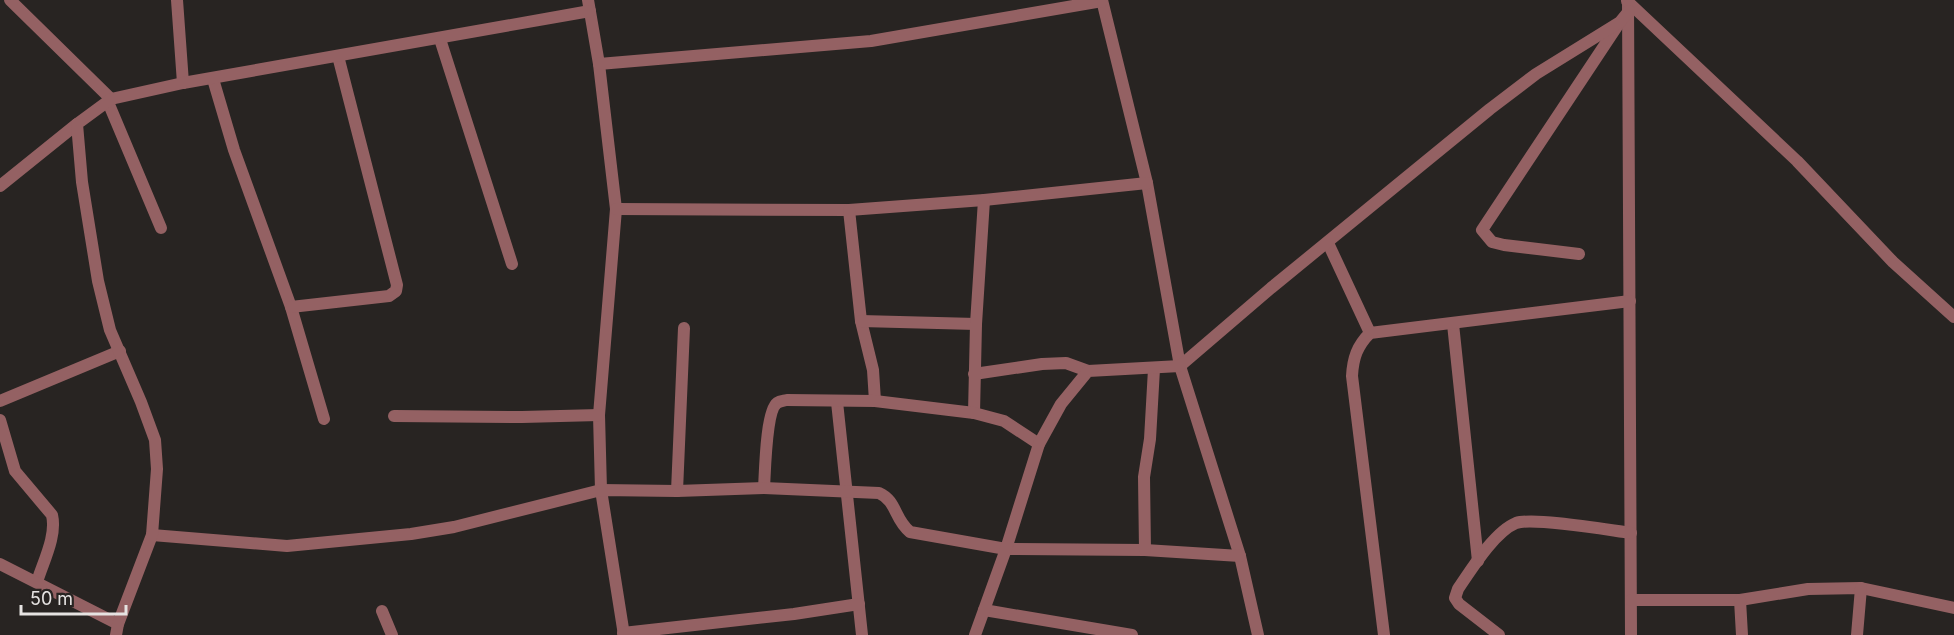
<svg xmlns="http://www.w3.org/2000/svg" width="1954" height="635" font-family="Inter,sans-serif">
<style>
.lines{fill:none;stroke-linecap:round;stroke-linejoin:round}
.street{stroke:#946163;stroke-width:12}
</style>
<rect width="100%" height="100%" fill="#282422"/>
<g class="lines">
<g class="street">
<path d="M 10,0 L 111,99"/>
<path d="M 177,0 L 183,83"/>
<path d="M 588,0 L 599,64 L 616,209 L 599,415 L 601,490 L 624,635"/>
<path d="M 1102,0 L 1147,183 L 1180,366 L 1240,556 L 1258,635"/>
<path d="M 1628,0 L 1631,635"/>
<path d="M 1627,1 L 1797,161 L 1893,262 L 1954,317"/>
<path d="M 440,39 L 512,264"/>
<path d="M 599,64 L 871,41 L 1102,1"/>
<path d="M 213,79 L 234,150 L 291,307 L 324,419"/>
<path d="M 108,102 L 161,228"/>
<path d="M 0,186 L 77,124"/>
<path d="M 616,209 L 849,210 L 984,200 L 1147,183"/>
<path d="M 849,210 L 861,321 L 873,370 L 875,401"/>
<path d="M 1328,243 L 1370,333"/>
<path d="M 1579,254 L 1504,245 L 1492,242 L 1482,230 L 1618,25"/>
<path d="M 291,307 L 389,296 L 396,291 L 397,285 L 338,56"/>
<path d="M 861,321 L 976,324"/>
<path d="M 1453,324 L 1478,561"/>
<path d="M 974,374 L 1042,364 L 1066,363 L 1088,371"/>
<path d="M 0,401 L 120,351"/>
<path d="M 837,402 L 862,635"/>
<path d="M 974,413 L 976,324 L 984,200"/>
<path d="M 394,416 L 522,417 L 599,415"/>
<path d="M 0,420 L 15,471 L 52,515 C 57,536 43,562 37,582"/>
<path d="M 764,488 C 765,473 766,411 777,403 C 780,401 783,401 787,400 L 875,401 L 974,413 L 1004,421 L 1039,444"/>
<path d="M 677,491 L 684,328"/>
<path d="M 152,535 L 287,546 L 411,534 L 454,527 L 601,490 L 677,491 L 764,488 L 879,493 C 897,501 894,519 910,532 L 1006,549 L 1145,550 L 1240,556"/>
<path d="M 1145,550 L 1144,477 L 1150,439 L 1154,369"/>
<path d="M 0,564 L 118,624"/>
<path d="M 1631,600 L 1740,600 L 1808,589 L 1861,588 L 1954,608"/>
<path d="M 1740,600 L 1742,635"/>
<path d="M 984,610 L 1132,635"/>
<path d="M 382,611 L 392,635"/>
<path d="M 623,633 L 794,614 L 859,604"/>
<path d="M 116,635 L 118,624 L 152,535 L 157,469 L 155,440 L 141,402 L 110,330 L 98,281 L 82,182 L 77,124 L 111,99 L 183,83 L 590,11"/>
<path d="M 975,635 L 1006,549 L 1039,444 L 1061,404 L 1088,371 L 1180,366 L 1271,288 L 1490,109 L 1536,74 L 1620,22 L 1629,11"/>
<path d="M 1384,635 L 1352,376 C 1353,358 1357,346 1370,333 L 1630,301"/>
<path d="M 1499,635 L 1459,604 L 1455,598 L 1458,589 C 1471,570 1494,532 1516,523 C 1534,517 1608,530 1631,533"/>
<path d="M 1857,635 L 1861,588"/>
</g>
</g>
<path d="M21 605v9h105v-9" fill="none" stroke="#e6e3e2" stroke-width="3"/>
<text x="30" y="605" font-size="18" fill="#e6e3e2" stroke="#282422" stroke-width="4.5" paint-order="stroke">50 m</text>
</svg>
